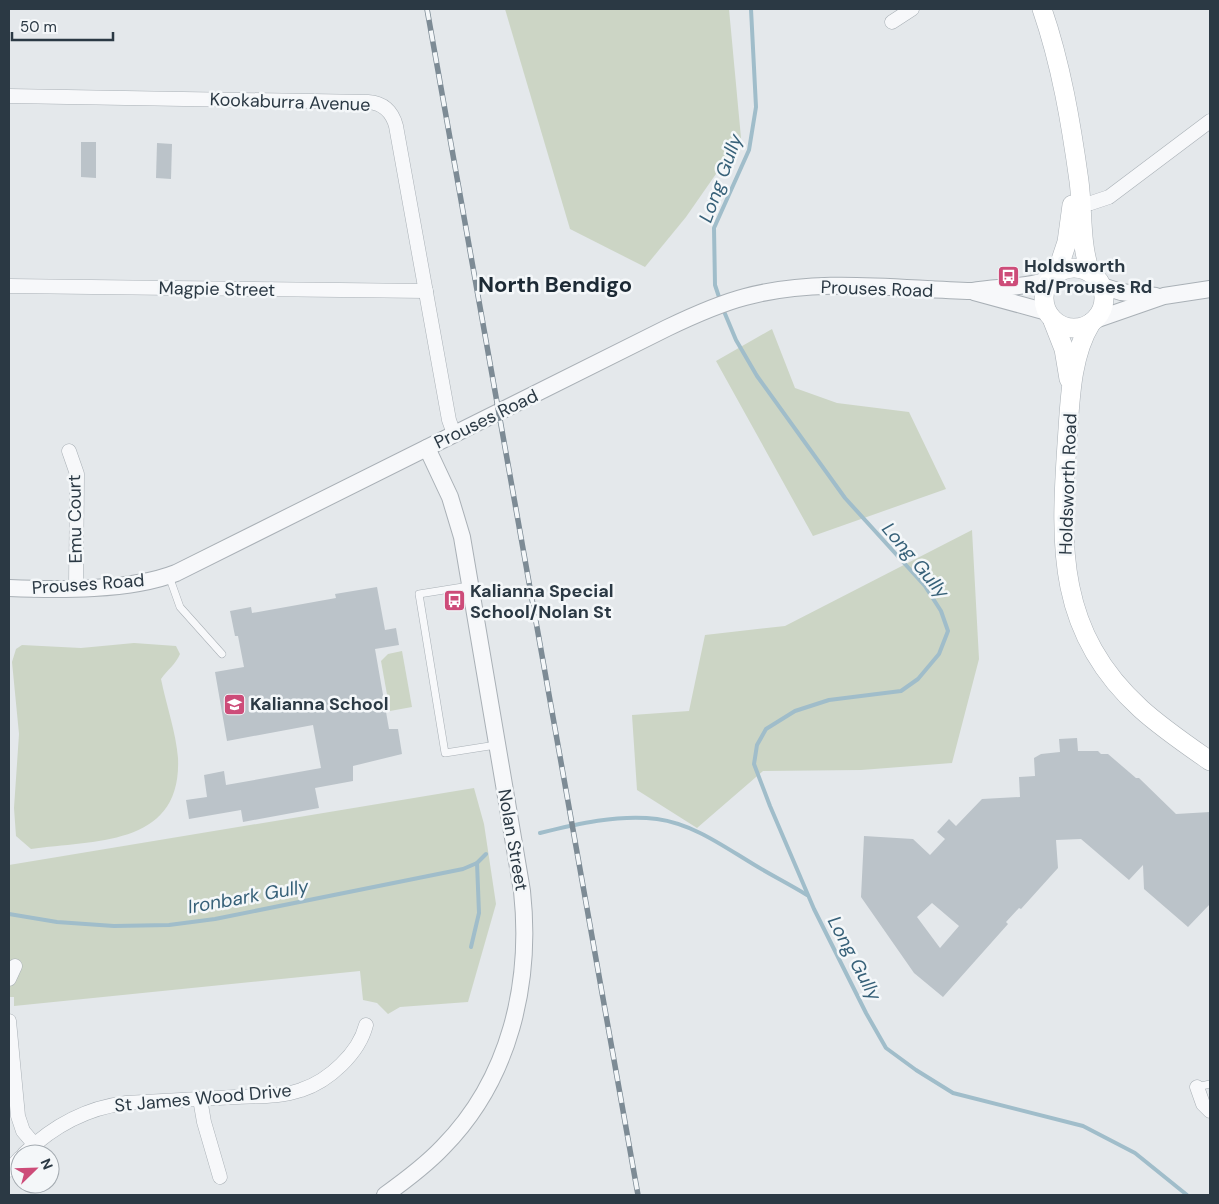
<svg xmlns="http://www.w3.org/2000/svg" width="1219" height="1204" font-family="'DM Sans',sans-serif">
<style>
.green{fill:#ccd5c5}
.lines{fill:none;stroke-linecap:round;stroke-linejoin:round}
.stream{stroke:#a0bdca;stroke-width:4}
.building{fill:#bbc3c9;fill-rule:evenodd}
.service-casing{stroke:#a9b0b6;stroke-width:8}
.minor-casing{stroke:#a9b0b6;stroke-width:15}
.tertiary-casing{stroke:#a9b0b6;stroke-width:18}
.secondary-casing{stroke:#a9b0b6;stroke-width:20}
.service{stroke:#f7f8fa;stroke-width:7}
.minor{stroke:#f7f8fa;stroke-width:14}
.tertiary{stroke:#f7f8fa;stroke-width:16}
.secondary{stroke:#fff;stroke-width:19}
.rail-casing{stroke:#7d8b95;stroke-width:5.5}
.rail{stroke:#f4f7f9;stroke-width:4;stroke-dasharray:11;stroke-linecap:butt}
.labels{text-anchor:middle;stroke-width:5;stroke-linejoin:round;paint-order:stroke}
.street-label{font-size:18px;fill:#2b3944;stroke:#f4f7f9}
.poi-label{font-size:18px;font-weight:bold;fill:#2b3944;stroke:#f4f7f9;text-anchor:start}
.water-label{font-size:19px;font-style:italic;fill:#366078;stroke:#f4f7f9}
.district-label{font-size:22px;font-weight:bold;fill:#1d2a35;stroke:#f4f7f9}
</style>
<rect width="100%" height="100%" fill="#e4e8eb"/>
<g class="green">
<path d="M 505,9 L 729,9 L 741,138 L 686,217 L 645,267 L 570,229 Z"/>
<path d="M 772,329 L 795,388 L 837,403 L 909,412 L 946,489 L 813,536 L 716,361 Z"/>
<path d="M 972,530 L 979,659 L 952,763 L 861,770 L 763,771 L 697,828 L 637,790 L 632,715 L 689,711 L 705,635 L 785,626 Z"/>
<path d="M 134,643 L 176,646 L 180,654 C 176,664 167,670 161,679 C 166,704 176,732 178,758 C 182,847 95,840 31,849 L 16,836 L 14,808 L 19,734 L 12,662 L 16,649 L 22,645 L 81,648 Z"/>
<path d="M 402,651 L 412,707 L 390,711 L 381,661 L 388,654 Z"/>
<path d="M 474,788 L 484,824 L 496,904 L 468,1002 L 400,1007 L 388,1014 L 377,1003 L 363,1000 L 360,971 L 14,1006 L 14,997 L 9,997 L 9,865 Z"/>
</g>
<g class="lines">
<g class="stream">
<path d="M 720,300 L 715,285 L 714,228 L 749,150 L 756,107 L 751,9"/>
<path d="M 723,309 L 736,340 L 757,376 L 845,498 L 925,586 L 941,611 L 948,631 L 939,654 L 918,679 L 901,691 L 829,700 L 795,711 L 766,729 L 757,745 L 754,764 L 770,806 L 814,909 L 866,1013 L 886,1048 L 916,1070 L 953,1093 L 1083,1126 L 1135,1153 L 1187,1195"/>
<path d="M 540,833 C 576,824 619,814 657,819 C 693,824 723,846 753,864 C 771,875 789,884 807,895"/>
<path d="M 9,914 L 57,922 L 114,926 L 169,925 L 215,919 L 463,869 L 477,863 L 486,854"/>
<path d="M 471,947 L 479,913 L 477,863"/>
</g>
</g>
<g class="building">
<path d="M 81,142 L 96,142 L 96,178 L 81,177 Z"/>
<path d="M 157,143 L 172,144 L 171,179 L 156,178 Z"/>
<path d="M 377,587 L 385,630 L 396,628 L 399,645 L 375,649 L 389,729 L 398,729 L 402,754 L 353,766 L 353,781 L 315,788 L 319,808 L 243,822 L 241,810 L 189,819 L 186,800 L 207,797 L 204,775 L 224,771 L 226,785 L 321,768 L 313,725 L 227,741 L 215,672 L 244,667 L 238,636 L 235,636 L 230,611 L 251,607 L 252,613 L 336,598 L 335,594 Z"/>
<path d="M 1077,738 L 1078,751 L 1098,751 L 1101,754 L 1108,754 L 1136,778 L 1139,778 L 1176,814 L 1210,812 L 1210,904 L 1188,927 L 1144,889 L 1143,865 L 1129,880 L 1081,839 L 1056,840 L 1058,868 L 1021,909 L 1019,908 L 1006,922 L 1008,924 L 943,997 L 914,973 L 861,897 L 864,836 L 913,839 L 930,855 L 945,839 L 937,832 L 949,819 L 956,826 L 982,799 L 1020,797 L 1019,777 L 1035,776 L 1034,758 L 1041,754 L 1060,752 L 1059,739 ZM 932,903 L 959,926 L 940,948 L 917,917 Z"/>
</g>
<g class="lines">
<defs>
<g id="service">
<path d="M 169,576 L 180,607 L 222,654"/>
<path d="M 469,586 L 419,594 L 445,753 L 496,745"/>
<path d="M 1197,1087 L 1210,1084"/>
</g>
<g id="minor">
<path d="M 892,22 L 912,9"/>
<path d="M 9,96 L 368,102 C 383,103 392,111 396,126 L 449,420 L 454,434"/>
<path d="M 1072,205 L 1091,203 L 1109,197 L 1210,121"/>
<path d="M 9,286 L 426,291"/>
<path d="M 69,451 L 77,474 L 76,588"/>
<path d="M 9,979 L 15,966"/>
<path d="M 9,1021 L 18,1116 L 23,1131 L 34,1144"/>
<path d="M 1197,1087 L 1203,1104 L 1210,1111"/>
<path d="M 200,1099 L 204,1122 L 220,1177"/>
<path d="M 24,1154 C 53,1126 85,1108 126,1103 C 163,1101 199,1099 236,1097 C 258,1096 281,1097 301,1090 C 329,1081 359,1053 366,1025"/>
<path d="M 9,1170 L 20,1158"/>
</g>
<g id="tertiary">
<path d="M 1102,286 L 1121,292 L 1156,296"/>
<path d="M 974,292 L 1047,312"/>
<path d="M 1095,320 L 1164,296 L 1210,289"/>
<path d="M 9,588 C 58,590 130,591 176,573 L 667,328 C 692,316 718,304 745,297 C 818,277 897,289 972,291 C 998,286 1027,289 1051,278"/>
<path d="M 385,1195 C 406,1180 426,1165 443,1147 C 510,1079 532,983 522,891 L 462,537 L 450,497 L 427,448"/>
</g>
<g id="secondary">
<path d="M 1042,9 C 1061,64 1071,123 1079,181 C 1083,212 1080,243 1090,272"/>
<circle cx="1074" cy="298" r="30"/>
<path d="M 1057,272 L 1067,242 L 1072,205"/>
<path d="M 1053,321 L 1064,349 L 1069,379"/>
<path d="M 1091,323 C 1070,357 1070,404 1067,444 C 1060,547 1057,633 1141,709 C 1162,728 1187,745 1210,761"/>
</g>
</defs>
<use href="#service" class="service-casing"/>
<use href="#minor" class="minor-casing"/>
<use href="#tertiary" class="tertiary-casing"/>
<use href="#secondary" class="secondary-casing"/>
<use href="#service" class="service"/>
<use href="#minor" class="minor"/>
<use href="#tertiary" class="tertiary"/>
<use href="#secondary" class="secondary"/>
<defs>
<path id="rail" d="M 427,9 L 638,1195"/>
</defs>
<use href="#rail" class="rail-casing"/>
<use href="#rail" class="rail"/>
</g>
<defs>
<symbol id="bus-square" viewBox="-11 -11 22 22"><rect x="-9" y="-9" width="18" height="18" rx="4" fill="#cd4c79" stroke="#f4f7f9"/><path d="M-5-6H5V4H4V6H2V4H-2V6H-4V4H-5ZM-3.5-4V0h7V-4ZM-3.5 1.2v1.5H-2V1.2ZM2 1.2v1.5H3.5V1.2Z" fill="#fff"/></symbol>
<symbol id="school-square" viewBox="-11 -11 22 22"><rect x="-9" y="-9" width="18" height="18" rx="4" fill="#cd4c79" stroke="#f4f7f9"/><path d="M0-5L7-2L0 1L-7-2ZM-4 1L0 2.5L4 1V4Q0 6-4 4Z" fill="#fff"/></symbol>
</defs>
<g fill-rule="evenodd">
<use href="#bus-square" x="996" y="264" width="25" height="25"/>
<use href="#bus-square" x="442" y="588" width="25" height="25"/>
<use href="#school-square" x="222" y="692" width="25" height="25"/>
</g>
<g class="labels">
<g class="street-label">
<text transform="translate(290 102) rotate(2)" y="6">Kookaburra Avenue</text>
<text transform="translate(217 289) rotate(1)" y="6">Magpie Street</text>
<text transform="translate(877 289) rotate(2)" y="6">Prouses Road</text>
<text transform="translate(486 419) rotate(-26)" y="6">Prouses Road</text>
<text transform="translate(1068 484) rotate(-88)" y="6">Holdsworth Road</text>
<text transform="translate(75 519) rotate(-91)" y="6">Emu Court</text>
<text transform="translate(88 584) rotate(-4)" y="6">Prouses Road</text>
<text transform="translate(513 840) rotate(80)" y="6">Nolan Street</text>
<text transform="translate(203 1098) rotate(-5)" y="6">St James Wood Drive</text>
</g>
<g class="poi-label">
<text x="1024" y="272">Holdsworth<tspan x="1024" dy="21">Rd/Prouses Rd</tspan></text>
<text x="470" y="597">Kalianna Special<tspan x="470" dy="21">School/Nolan St</tspan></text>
<text x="250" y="710">Kalianna School</text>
</g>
<g class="water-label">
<text transform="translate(720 178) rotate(-70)" y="7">Long Gully</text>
<text transform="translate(916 560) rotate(50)" y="7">Long Gully</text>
<text transform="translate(248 896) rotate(-10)" y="7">Ironbark Gully</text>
<text transform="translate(855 958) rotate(62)" y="7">Long Gully</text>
</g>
<g class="district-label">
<text x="555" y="292">North Bendigo</text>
</g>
</g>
<rect width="1219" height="1204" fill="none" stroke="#2b3944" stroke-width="20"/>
<g transform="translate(35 1169) rotate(67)"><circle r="24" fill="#f4f7f9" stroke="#a4abb1"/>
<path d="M0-4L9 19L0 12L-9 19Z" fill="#cd4c79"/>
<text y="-8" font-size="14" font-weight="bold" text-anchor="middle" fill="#2b3944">N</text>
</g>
<path d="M12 32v8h101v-8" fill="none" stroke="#2b3944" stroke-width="2.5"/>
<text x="20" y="32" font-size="15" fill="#2b3944" stroke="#f4f7f9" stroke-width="4" paint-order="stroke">50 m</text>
</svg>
